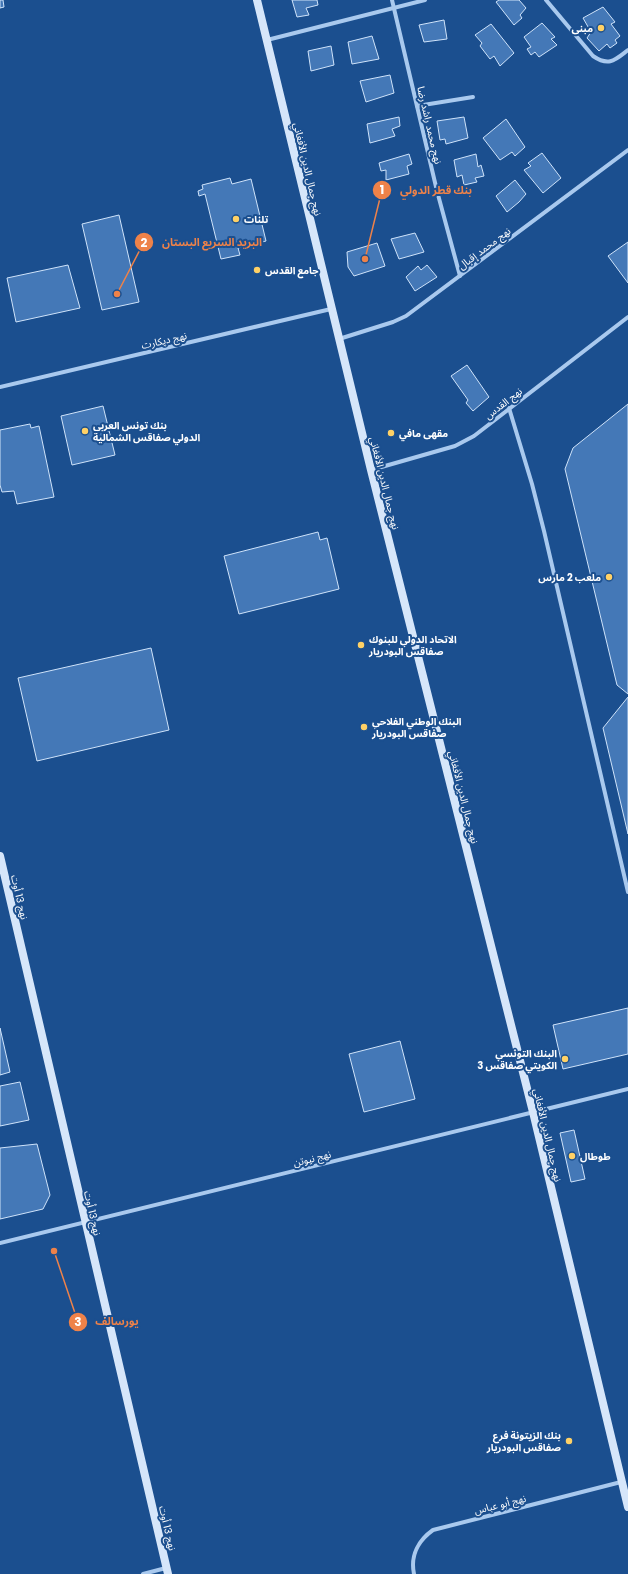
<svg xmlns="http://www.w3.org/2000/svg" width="628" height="1574" font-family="Poppins,'Noto Sans Arabic',sans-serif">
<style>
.building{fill:#4478b7;stroke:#cfe3fa}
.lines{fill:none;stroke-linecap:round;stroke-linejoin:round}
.minor{stroke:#a9c9ee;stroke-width:4}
.secondary{stroke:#d6e6fa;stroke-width:8}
.poi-dot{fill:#ffd166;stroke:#1b4f8f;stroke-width:1.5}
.labels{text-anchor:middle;stroke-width:4;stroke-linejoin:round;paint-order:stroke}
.poi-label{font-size:10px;font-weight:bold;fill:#fff;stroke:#1b4f8f;text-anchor:start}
.street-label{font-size:10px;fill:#fff;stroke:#1b4f8f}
.leader{fill:none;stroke:#ee8249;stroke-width:1.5}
.callout-dot{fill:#ee8249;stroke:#1b4f8f;stroke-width:1.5}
.mark-label{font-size:12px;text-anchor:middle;font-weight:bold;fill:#fff}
.callout-label{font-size:11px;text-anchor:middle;font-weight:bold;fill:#ee8249;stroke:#1b4f8f;stroke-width:4;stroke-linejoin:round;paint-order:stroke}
</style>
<rect width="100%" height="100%" fill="#1b4f8f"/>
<g class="building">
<path d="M 0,0 L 3,0 L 4,7 L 0,8 Z"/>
<path d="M 292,0 L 317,0 L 318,5 L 306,8 L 309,15 L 297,17 Z"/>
<path d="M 499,0 L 519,0 L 526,8 L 520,15 L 522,18 L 514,25 L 496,2 Z"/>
<path d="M 603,7 L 615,22 L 611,24 L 620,36 L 615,40 L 617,43 L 610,48 L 607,44 L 599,51 L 587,38 L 591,32 L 583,18 Z"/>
<path d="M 444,20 L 447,39 L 424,42 L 419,25 Z"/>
<path d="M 542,23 L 555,37 L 551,39 L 557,45 L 539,57 L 535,52 L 531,55 L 527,49 L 531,47 L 524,37 Z"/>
<path d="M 491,24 L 514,53 L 500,66 L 494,56 L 490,59 L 480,46 L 482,43 L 475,35 Z"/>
<path d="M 372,36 L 379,59 L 352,64 L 348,42 Z"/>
<path d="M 331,46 L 334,65 L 311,71 L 308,51 Z"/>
<path d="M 390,75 L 394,93 L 366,102 L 360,81 Z"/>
<path d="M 399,117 L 400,126 L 392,129 L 395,136 L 370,143 L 367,124 Z"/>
<path d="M 464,117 L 468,138 L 446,144 L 445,139 L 440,140 L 437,121 Z"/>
<path d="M 506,119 L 525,147 L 515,156 L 512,152 L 500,160 L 483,138 Z"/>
<path d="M 542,153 L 561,178 L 543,193 L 524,170 L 531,166 L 528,163 Z"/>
<path d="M 409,154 L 412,164 L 407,166 L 409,174 L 386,180 L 386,170 L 381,171 L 379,163 Z"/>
<path d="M 476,154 L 478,167 L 481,165 L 484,176 L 475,178 L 477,182 L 464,185 L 462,175 L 457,177 L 454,160 Z"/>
<path d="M 230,178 L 232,184 L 251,179 L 266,241 L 238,248 L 240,255 L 221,259 L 205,194 L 199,196 L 198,191 L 203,189 L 202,185 Z"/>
<path d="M 515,180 L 526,194 L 519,202 L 507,212 L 496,196 Z"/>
<path d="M 119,215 L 139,302 L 102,310 L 82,224 Z"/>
<path d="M 415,233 L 424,252 L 399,259 L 391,239 Z"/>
<path d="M 628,242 L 628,283 L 608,256 Z"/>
<path d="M 377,243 L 385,266 L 354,276 L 348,267 L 347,252 Z"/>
<path d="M 68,265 L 80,308 L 16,322 L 7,278 Z"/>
<path d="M 427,265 L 437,277 L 415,291 L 406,277 L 418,266 L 421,270 Z"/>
<path d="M 467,365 L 489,397 L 473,411 L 466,403 L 468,400 L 451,376 Z"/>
<path d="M 628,404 L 628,694 L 617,685 L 565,469 L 573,448 Z"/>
<path d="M 103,406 L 115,455 L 72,465 L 61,416 Z"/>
<path d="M 30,424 L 31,428 L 39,426 L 54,497 L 17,504 L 14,491 L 2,492 L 0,485 L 0,430 Z"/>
<path d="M 318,532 L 320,540 L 327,538 L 339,589 L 239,614 L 224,556 Z"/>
<path d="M 151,648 L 169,730 L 37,761 L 18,678 Z"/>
<path d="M 628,697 L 628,834 L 603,728 Z"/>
<path d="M 628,1008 L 628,1054 L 563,1069 L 553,1025 Z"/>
<path d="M 0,1028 L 10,1072 L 0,1075 Z"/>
<path d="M 400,1041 L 415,1099 L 364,1112 L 349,1054 Z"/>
<path d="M 20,1082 L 29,1120 L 0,1126 L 0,1086 Z"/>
<path d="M 574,1130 L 585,1179 L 571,1182 L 560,1133 Z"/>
<path d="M 37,1144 L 50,1195 L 43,1209 L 0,1219 L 0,1148 Z"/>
</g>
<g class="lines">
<g class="minor">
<path d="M 392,0 L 437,191 L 460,276"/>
<path d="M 546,0 L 593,56 C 609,67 615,60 628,50"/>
<path d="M 267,40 L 425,0"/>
<path d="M 417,106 L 473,97"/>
<path d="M 339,339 L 393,322 L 406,316 L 628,150"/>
<path d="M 0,387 L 331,309"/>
<path d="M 509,408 L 532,484 L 544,531 L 628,892"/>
<path d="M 371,470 L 455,446 L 474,436 L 628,317"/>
<path d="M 0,1243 L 628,1089"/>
<path d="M 143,1574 L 166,1568"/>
<path d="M 414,1574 C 410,1555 419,1540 433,1530 L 621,1482"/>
</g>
<g class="secondary">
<path d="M 257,0 L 371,470 L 533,1112 L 628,1507"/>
<path d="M 0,856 L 168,1574"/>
</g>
</g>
<g class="poi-dot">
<circle cx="601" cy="28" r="4"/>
<circle cx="236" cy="219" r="4"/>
<circle cx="257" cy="270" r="4"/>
<circle cx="85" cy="431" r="4"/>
<circle cx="391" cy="433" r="4"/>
<circle cx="609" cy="577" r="4"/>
<circle cx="361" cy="645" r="4"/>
<circle cx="364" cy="727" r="4"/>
<circle cx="565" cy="1059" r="4"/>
<circle cx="572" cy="1156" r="4"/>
<circle cx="569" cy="1441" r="4"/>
</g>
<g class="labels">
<g class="poi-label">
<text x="593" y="32" text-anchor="end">مبنى</text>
<text x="244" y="223">تلنات</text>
<text x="265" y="274">جامع القدس</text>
<text x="93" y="429">بنك تونس العربي<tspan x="93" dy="12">الدولي صفاقس الشمالية</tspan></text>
<text x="399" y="437">مقهى مافي</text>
<text x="601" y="581" text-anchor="end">ملعب 2 مارس</text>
<text x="369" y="643">الاتحاد الدولي للبنوك<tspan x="369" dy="12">صفاقس البودريار</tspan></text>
<text x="372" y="725">البنك الوطني الفلاحي<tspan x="372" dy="12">صفاقس البودريار</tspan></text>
<text x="557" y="1057" text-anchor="end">البنك التونسي<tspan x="557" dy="12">الكويتي صفاقس 3</tspan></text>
<text x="580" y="1160">طوطال</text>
<text x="561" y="1439" text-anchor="end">بنك الزيتونة فرع<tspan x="561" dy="12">صفاقس البودريار</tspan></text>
</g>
<g class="street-label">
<text transform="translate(430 125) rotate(77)" y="4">نهج محمد راشد رضا</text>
<text transform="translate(308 169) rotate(77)" y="4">نهج جمال الدين الأفغاني</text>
<text transform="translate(484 248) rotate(-37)" y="4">نهج محمد إقبال</text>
<text transform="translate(164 340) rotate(-13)" y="4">نهج ديكارت</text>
<text transform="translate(503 403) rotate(-38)" y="4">نهج القدس</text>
<text transform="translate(385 483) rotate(76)" y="4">نهج جمال الدين الأفغاني</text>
<text transform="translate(464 797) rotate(76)" y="4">نهج جمال الدين الأفغاني</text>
<text transform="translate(20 897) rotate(77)" y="4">نهج 13 أوت</text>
<text transform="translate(548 1135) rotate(77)" y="4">نهج جمال الدين الأفغاني</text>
<text transform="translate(312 1158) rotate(-14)" y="4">نهج نيوتن</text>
<text transform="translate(93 1213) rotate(77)" y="4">نهج 13 أوت</text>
<text transform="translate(500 1504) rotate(-14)" y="4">نهج أبو عباس</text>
<text transform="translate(168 1528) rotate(77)" y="4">نهج 13 أوت</text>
</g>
</g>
<path class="leader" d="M365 259L382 190M117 294L144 242M54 1251L78 1322"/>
<g class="callout-dot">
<circle cx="365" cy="259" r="4"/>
<circle cx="117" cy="294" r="4"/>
<circle cx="54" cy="1251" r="4"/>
<circle cx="382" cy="190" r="10"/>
<circle cx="144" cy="242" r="10"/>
<circle cx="78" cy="1322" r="10"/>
</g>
<g class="mark-label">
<text x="382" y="194">1</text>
<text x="144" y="247">2</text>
<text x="78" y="1326">3</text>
</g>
<g class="callout-label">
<text x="436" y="194">بنك قطر الدولي</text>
<text x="212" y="246">البريد السريع البستان</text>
<text x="117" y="1325">يورسالف</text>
</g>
</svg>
